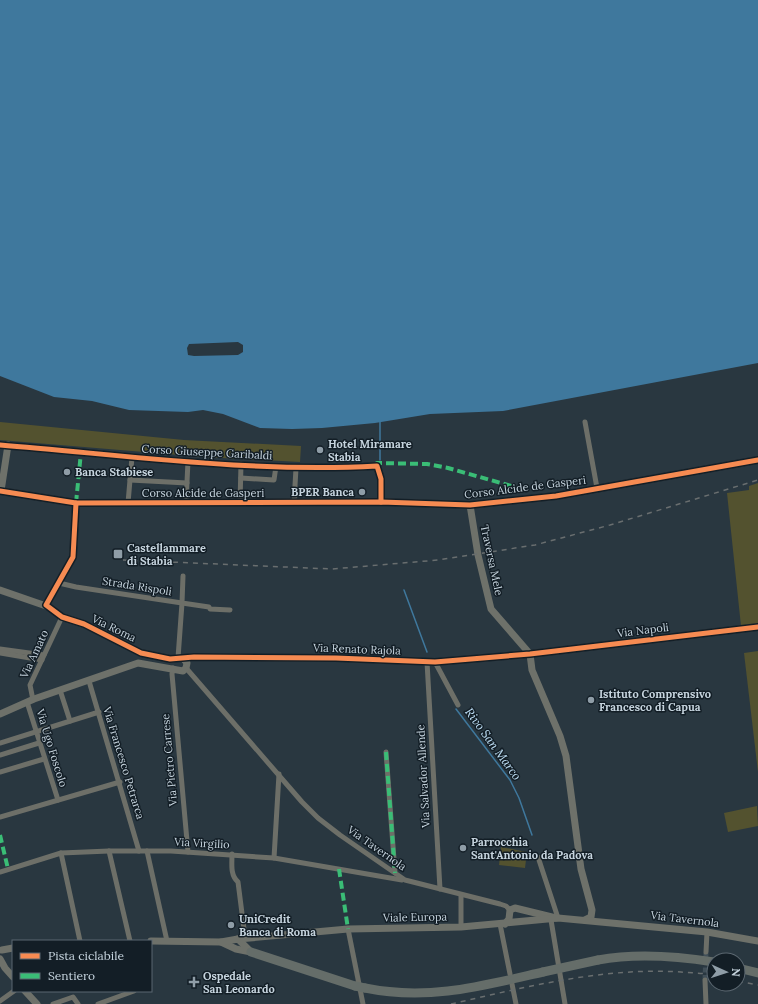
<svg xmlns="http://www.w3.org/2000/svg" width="758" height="1004" font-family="Lora,serif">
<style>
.green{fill:#53522f}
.water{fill:#3f789d}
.pier{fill:#293740}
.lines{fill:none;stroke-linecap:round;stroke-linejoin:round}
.stream{stroke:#3f789d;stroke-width:1.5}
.street-tunnel{stroke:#414f58;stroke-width:5;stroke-dasharray:5 2.5;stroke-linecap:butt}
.street{stroke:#6d6f68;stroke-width:5}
.secondary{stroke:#6e716a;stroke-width:7}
.highway{stroke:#656d69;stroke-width:9}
.rail{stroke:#696e6f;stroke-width:1.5;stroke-dasharray:5 5;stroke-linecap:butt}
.highway-bridge{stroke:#656d69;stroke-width:9}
.quiet{stroke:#3abd76;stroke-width:4;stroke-dasharray:8 4;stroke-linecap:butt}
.cycleway-casing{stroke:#131e26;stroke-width:8}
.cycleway{stroke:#f68b52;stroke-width:5}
.poi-dot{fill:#8f9da7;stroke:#131e26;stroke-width:1.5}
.labels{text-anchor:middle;stroke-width:3;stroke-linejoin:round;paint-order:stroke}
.poi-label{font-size:11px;font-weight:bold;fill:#c6d4de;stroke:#131e26;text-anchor:start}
.street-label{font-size:11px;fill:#c6d4de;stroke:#131e26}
.water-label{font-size:12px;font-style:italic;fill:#c0e1f8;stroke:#131e26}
</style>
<rect width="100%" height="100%" fill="#293740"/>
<g class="green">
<path d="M 0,422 L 184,440 L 301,446 L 300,462 L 204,457 L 0,440 Z"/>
<path d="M 758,483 L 758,624 L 741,626 L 727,493 L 749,490 L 749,486 Z"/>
<path d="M 758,651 L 758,772 L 744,653 Z"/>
<path d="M 757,806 L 758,826 L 728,832 L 724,813 Z"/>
<path d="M 501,847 L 527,852 L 525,868 L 499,865 Z"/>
</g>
<path class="water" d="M 0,0 L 758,0 L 758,363 L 503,411 L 430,414 L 375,423 L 322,428 L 292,429 L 260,428 L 223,414 L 203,410 L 188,412 L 129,410 L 92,401 L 54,397 L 0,376 Z"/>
<path class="pier" d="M 238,342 L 243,345 L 243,352 L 238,355 L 194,356 L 188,355 L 187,348 L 189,344 Z"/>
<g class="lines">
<g class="stream">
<path d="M 380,421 L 380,460"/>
<path d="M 404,590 L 427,652"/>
<path d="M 456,709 L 510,780 L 519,798 L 532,835"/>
</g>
<path class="street-tunnel" d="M 705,980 L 706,952"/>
<g class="street">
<path d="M 585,422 L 597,488"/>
<path d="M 241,478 L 274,480 L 276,466"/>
<path d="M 130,480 L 187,483"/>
<path d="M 128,503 L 132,457"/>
<path d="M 186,503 L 188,461"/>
<path d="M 240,503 L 241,464"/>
<path d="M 294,503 L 296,468"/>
<path d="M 183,576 L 182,603 L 209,607 L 210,609 L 230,610"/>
<path d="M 59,583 L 76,587 L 182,603 L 178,658"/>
<path d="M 0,649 L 44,655"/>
<path d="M 0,653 L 42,660"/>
<path d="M 427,662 L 440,889"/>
<path d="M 435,662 L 458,705"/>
<path d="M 173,668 L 172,674 L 188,852"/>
<path d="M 186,668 L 302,802 L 318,818 L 340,835 L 405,880 L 500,904 L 506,906 L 510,910"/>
<path d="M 89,681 L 139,851"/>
<path d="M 60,690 L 70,721"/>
<path d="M 33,700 L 30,685 L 62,617"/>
<path d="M 27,702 L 58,800"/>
<path d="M 0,743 L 99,712"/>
<path d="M 386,752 L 395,873"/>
<path d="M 0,755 L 39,743"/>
<path d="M 0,772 L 44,759"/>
<path d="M 0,817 L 120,782"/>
<path d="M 109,851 L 130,941"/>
<path d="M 147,851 L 167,941"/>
<path d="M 61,853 L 80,941"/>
<path d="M 232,854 C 232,864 230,875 238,882 L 245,937"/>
<path d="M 538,857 L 558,918"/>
<path d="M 274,858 L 279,774"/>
<path d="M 0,872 L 61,853 L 109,851 L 171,851 L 274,858 L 402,880"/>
<path d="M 461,895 L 461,927"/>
<path d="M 551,920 L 565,1004"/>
<path d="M 500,924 L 510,974"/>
<path d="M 348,929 L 363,1004"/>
<path d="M 706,952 L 707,932"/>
<path d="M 705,980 L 706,1004"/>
<path d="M 512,984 L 516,1004"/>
<path d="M 0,1001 L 14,991"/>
<path d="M 53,1004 L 73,997 L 78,1004"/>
<path d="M 98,1004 L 134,991"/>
</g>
<g class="secondary">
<path d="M 0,445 C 125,455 251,473 377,466 L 381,479 L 381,502"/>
<path d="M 0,491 L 76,503 L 381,502 L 470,505 L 556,496 L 758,460"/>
<path d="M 1,491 L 8,445"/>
<path d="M 76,503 L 73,557 L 46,605 L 62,617 L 84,624 L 141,653 L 170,659 L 194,657 L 336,658 L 435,662 L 530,654 L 758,627"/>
<path d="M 470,505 L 478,555 L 491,609 L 530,654"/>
<path d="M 0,590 L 49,607"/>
<path d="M 530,654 L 532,670 L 560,736 L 566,756 L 581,869 L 592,910 L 591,917 L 585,920"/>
<path d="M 0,714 L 34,699 L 138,663 L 183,671 L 186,668 L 187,663 L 183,658"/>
<path d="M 505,924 L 509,919 L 510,910 L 515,908 L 556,918"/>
<path d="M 238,939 L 348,929 L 461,927 L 558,918 L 707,932 L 758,941"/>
<path d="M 151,941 L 221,942 L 236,949 L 251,952"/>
<path d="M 221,942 L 238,939 L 250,951"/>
<path d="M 2,950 L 13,948"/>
<path d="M 0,959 L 5,968 L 13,977"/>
<path d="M 25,991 L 37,1004"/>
</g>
<g class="highway">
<path d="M 251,952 L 355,986"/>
<path d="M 598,960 C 636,953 676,956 714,962"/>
<path d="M 738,968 L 758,973"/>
<path d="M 365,988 C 428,1001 482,986 543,972"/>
</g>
<g class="rail">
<path d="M 123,560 L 332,569 L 438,560 L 535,545 L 610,525 L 758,480"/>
<path d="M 738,981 L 758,985"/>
<path d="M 451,1004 C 526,987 603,967 681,972 C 692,973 703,973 714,975"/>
</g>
<g class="highway-bridge">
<path d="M 543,972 L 598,960"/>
<path d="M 355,986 L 365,988"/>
</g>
<g class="quiet">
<path d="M 377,466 L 377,463 L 427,464 L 448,468 L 515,487"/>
<path d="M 76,503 L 81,452"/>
<path d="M 386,752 L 395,873"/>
<path d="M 0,835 L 8,869"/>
<path d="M 339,869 L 348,929"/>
</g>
<defs>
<g id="cycleway">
<path d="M 0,445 C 125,455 251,473 377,466 L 381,479 L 381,502"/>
<path d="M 0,491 L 76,503 L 381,502 L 470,505 L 556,496 L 758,460"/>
<path d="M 76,503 L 73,557 L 46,605 L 62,617 L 84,624 L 141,653 L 170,659 L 194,657 L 336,658 L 435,662 L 530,654 L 758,627"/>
</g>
</defs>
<use href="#cycleway" class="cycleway-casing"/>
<use href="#cycleway" class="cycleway"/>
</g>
<g class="poi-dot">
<circle cx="320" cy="450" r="4"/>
<circle cx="67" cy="472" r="4"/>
<circle cx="362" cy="492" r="4"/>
<rect x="113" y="549" width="10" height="10" rx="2"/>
<circle cx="591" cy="700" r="4"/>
<circle cx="463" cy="848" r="4"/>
<circle cx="231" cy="925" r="4"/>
<path d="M192 976h4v4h4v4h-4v4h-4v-4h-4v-4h4z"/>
</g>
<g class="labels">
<g class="poi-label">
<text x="328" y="448">Hotel Miramare<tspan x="328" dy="13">Stabia</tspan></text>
<text x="75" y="476">Banca Stabiese</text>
<text x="354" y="496" text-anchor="end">BPER Banca</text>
<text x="127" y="552">Castellammare<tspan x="127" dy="13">di Stabia</tspan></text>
<text x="599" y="698">Istituto Comprensivo<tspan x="599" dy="13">Francesco di Capua</tspan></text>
<text x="471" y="846">Parrocchia<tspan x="471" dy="13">Sant'Antonio da Padova</tspan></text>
<text x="239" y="923">UniCredit<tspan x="239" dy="13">Banca di Roma</tspan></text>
<text x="203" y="980">Ospedale<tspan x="203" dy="13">San Leonardo</tspan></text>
</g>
<g class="street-label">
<text transform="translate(207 452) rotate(3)" y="4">Corso Giuseppe Garibaldi</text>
<text transform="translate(525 487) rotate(-7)" y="4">Corso Alcide de Gasperi</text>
<text x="203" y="497">Corso Alcide de Gasperi</text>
<text transform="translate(492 560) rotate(78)" y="4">Traversa Mele</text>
<text transform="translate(137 586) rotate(9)" y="4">Strada Rispoli</text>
<text transform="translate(114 628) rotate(26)" y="4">Via Roma</text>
<text transform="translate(643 630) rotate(-7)" y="4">Via Napoli</text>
<text transform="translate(357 649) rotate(2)" y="4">Via Renato Rajola</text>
<text transform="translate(34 654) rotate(-65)" y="4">Via Amato</text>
<text transform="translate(52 748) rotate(73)" y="4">Via Ugo Foscolo</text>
<text transform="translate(169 760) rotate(-95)" y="4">Via Pietro Carrese</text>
<text transform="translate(124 763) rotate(73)" y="4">Via Francesco Petrarca</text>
<text transform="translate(423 776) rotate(-93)" y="4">Via Salvador Allende</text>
<text transform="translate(202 843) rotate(3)" y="4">Via Virgilio</text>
<text transform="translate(377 848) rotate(35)" y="4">Via Tavernola</text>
<text transform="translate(415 917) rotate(-1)" y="4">Viale Europa</text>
<text transform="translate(685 919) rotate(7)" y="4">Via Tavernola</text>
</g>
<g class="water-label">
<text transform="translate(493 744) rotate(54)" y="4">Rivo San Marco</text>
</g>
</g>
<rect x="12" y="940" width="140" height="52" fill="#131e26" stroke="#5b6770"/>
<rect x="20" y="953" width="20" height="6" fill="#f68b52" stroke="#5b6770"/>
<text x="48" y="960" font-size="12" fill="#c6d4de">Pista ciclabile</text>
<rect x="20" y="973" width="20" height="6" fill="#3abd76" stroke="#5b6770"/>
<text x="48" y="980" font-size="12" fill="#c6d4de">Sentiero</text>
<g transform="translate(726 972) rotate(93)"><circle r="19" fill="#131e26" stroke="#5b6770"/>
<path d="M0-3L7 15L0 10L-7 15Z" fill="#8f9da7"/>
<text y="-6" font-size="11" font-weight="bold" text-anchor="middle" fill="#c6d4de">N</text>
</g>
</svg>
